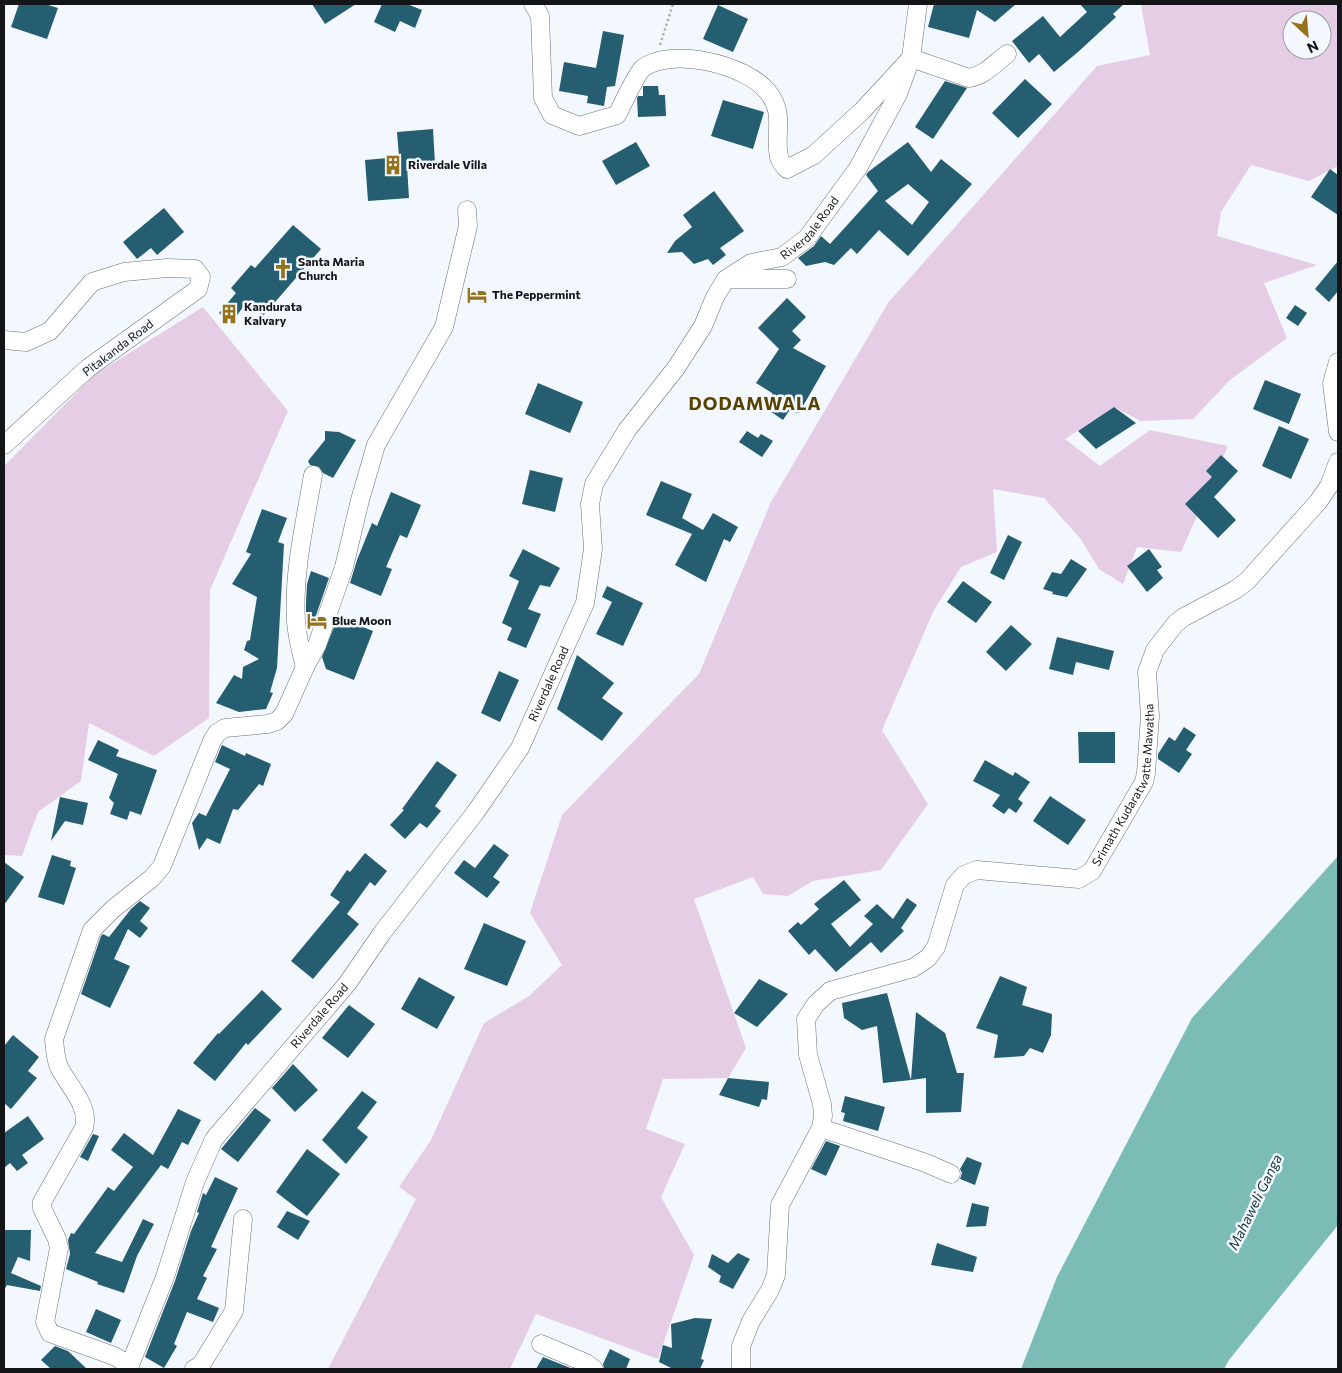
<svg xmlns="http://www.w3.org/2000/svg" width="1342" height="1373" font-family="Commissioner,sans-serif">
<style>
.green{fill:#e6cde6;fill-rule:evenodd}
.water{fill:#7cbcb7}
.building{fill:#265e71;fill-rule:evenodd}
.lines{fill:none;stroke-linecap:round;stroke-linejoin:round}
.minor-casing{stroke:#6c7178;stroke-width:19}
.path{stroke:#aeb2b7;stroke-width:2.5;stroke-dasharray:2.5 2.5;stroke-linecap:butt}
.minor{stroke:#fff;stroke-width:18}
.labels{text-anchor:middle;stroke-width:5;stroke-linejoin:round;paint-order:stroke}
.poi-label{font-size:12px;font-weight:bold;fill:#141518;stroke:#f3f7fe;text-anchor:start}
.street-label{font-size:12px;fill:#141518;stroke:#f3f7fe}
.water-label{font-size:14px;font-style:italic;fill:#143532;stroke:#f3f7fe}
.district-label{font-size:18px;font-weight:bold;letter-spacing:1px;fill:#584200;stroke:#f3f7fe}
</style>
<rect width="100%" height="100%" fill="#f3f7fe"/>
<g class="green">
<path d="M 1141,4 L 1338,4 L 1338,166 L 1309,181 L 1251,165 L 1221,212 L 1217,236 L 1317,265 L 1264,283 L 1287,338 L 1230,380 L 1193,419 L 1141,421 L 1114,407 L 1065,439 L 1100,466 L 1150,430 L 1228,446 L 1181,552 L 1137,547 L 1123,584 L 1099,569 L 1080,538 L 1044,498 L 993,489 L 997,552 L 961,567 L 934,610 L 882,730 L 928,804 L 881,870 L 813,881 L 788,896 L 763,894 L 753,877 L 694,899 L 746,1048 L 728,1078 L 663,1079 L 646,1129 L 685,1144 L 661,1197 L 694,1255 L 658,1359 L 536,1314 L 510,1369 L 328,1369 L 416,1199 L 399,1187 L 431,1140 L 484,1023 L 529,996 L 562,965 L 530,913 L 562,815 L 699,674 L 771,502 L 888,303 L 1097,66 L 1150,55 ZM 1292,20 L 1322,20 L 1322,50 L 1292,50 Z"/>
<path d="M 203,307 L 288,411 L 210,590 L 209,718 L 154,756 L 89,723 L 81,781 L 38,812 L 22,856 L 4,855 L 4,466 L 94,375 Z"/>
</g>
<path class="water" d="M 1338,856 L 1338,1225 L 1229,1360 L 1224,1369 L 1021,1369 L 1057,1277 L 1192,1018 Z"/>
<g class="building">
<path d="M 19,4 L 45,4 L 58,8 L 47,39 L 11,27 Z"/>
<path d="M 312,4 L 356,4 L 325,24 Z"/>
<path d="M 382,4 L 407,4 L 422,10 L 415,28 L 400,21 L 395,32 L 374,22 Z"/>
<path d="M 934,4 L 1016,4 L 995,22 L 977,10 L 969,38 L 928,27 Z"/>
<path d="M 1080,4 L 1124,4 L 1113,14 L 1116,17 L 1078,52 L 1054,72 L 1039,54 L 1029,63 L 1012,41 L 1043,16 L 1060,37 L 1087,12 Z"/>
<path d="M 718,5 L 748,19 L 733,52 L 703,39 Z"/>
<path d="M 603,31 L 624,35 L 615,86 L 607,87 L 604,106 L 587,103 L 588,96 L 559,91 L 564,62 L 596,68 Z"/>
<path d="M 1025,79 L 1052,104 L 1018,138 L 992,113 Z"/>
<path d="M 945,81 L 967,88 L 933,139 L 915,127 Z"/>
<path d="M 643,86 L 658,86 L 659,95 L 665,95 L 666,116 L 638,117 L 637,98 L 638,96 L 643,96 Z"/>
<path d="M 723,100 L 764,112 L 753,149 L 711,136 Z"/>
<path d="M 433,129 L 435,164 L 407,166 L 409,198 L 368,201 L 365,160 L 399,157 L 397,132 Z"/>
<path d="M 636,142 L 650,166 L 616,185 L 602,161 Z"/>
<path d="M 908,142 L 931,172 L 941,159 L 972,184 L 908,256 L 879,230 L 857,254 L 851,248 L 834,265 L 825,262 L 806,266 L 798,258 L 814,246 L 821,236 L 830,244 L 878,191 L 866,175 L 868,172 ZM 908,184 L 929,202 L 912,225 L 885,201 Z"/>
<path d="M 1330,169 L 1338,175 L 1338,215 L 1311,197 Z"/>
<path d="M 714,191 L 744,231 L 720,248 L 726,255 L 713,265 L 708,259 L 694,264 L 682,252 L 667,253 L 675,241 L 692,227 L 683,215 Z"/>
<path d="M 164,208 L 184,232 L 157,255 L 151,248 L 137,259 L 123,242 Z"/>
<path d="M 293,225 L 321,249 L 263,316 L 247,302 L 231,323 L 219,313 L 236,293 L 231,288 L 251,265 L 255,268 Z"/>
<path d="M 1338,261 L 1338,291 L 1329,302 L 1315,289 Z"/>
<path d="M 787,298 L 806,317 L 792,331 L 801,340 L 793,348 L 826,366 L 799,413 L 789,411 L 783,420 L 770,411 L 775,403 L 772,393 L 756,383 L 779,349 L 758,328 Z"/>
<path d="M 1295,305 L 1307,313 L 1298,326 L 1286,318 Z"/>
<path d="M 1265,380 L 1301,394 L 1289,424 L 1253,409 Z"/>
<path d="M 538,383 L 583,402 L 570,433 L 525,414 Z"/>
<path d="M 1114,407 L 1136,423 L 1096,449 L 1078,431 Z"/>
<path d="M 1279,426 L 1309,439 L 1291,479 L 1262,466 Z"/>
<path d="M 325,431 L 339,432 L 356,440 L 333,478 L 323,473 L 319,467 L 310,465 L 308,461 L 325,440 Z"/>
<path d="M 747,431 L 758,438 L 761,434 L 773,441 L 762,457 L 739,442 Z"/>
<path d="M 1221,455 L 1238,471 L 1214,497 L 1236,520 L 1218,538 L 1185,504 L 1212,477 L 1206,471 Z"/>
<path d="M 530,470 L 563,478 L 555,512 L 522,504 Z"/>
<path d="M 661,481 L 692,494 L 682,518 L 703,530 L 713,513 L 738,527 L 730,542 L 724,539 L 706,582 L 675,565 L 692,534 L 646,515 Z"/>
<path d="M 391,492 L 421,505 L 407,538 L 400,535 L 386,567 L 392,569 L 381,596 L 350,583 L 357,560 L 372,523 L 377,526 Z"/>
<path d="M 262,509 L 287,518 L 278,542 L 284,544 L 277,668 L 270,692 L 273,693 L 266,709 L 239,712 L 216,703 L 234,675 L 242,679 L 243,667 L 259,659 L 244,650 L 247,641 L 250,640 L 257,597 L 232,584 L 251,554 L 246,552 Z"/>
<path d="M 1008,535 L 1022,542 L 1004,580 L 990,573 Z"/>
<path d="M 523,549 L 560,568 L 550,587 L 540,585 L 528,609 L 541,614 L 526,648 L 507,640 L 512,628 L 502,623 L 519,581 L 509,576 Z"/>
<path d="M 1149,549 L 1162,567 L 1157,570 L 1163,578 L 1147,592 L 1127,566 Z"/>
<path d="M 1071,559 L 1087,569 L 1067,597 L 1052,594 L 1053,592 L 1043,589 L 1052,572 L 1061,574 Z"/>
<path d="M 311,571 L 329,578 L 312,627 L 306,612 L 306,603 L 307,584 Z"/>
<path d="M 963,581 L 992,602 L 976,623 L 947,602 Z"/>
<path d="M 607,586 L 643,603 L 623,646 L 596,634 L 612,602 L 602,597 Z"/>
<path d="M 338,617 L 373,631 L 354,680 L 326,669 L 322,657 Z"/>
<path d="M 1011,625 L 1032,644 L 1006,671 L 986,652 Z"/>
<path d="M 1057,637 L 1114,651 L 1109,670 L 1076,662 L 1073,675 L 1049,669 Z"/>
<path d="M 577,655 L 614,683 L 602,698 L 623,713 L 602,741 L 557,709 Z"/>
<path d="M 499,671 L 519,680 L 500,722 L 481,713 Z"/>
<path d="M 1184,727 L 1196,735 L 1186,750 L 1192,754 L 1179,773 L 1158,759 L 1158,754 L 1169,737 L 1175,741 Z"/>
<path d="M 1078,732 L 1115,732 L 1115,763 L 1079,763 Z"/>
<path d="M 98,740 L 119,750 L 116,756 L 157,770 L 141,815 L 130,811 L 127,820 L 110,814 L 114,803 L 109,798 L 118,774 L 88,760 Z"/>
<path d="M 222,745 L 245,756 L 246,753 L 271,764 L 263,786 L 259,784 L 238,810 L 233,809 L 220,844 L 207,838 L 199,850 L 192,823 L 199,813 L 206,816 L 230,769 L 215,762 Z"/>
<path d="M 985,760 L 1013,776 L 1015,772 L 1030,782 L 1018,799 L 1023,803 L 1016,813 L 1009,808 L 1004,814 L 992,806 L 1000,795 L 973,781 Z"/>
<path d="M 437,761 L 457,775 L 435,806 L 441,811 L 427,828 L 420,823 L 405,839 L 390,825 L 404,810 L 402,809 Z"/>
<path d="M 1050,796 L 1086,820 L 1068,845 L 1033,821 Z"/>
<path d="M 60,797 L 88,803 L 83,825 L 65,821 L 51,841 Z"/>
<path d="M 494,844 L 509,855 L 493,877 L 500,882 L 487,898 L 454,873 L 464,860 L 475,868 Z"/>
<path d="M 365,853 L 387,871 L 375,886 L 370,882 L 347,914 L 359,924 L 313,979 L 291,961 L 340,902 L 330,895 L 347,870 L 350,872 Z"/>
<path d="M 52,855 L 71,861 L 70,866 L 76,868 L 64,905 L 38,897 Z"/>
<path d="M 4,862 L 24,877 L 4,905 Z"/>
<path d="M 844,880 L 861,900 L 831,924 L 850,947 L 873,924 L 864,916 L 877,904 L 893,919 L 907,898 L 917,905 L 901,928 L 904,931 L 881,953 L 871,942 L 836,972 L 815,949 L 809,955 L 788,931 L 798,922 L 801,925 L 819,909 L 814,904 Z"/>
<path d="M 140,901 L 150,908 L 140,921 L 148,928 L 140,938 L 128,929 L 114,959 L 130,966 L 110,1008 L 81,994 L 101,936 L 103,934 L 109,937 L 131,909 Z"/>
<path d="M 484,923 L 526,941 L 507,986 L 464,969 Z"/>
<path d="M 1000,976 L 1027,987 L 1022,1005 L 1052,1014 L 1051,1035 L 1043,1053 L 1030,1048 L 1024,1056 L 994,1058 L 998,1035 L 976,1028 Z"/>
<path d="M 419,977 L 455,997 L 437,1029 L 401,1009 Z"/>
<path d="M 759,979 L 788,994 L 757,1027 L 734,1013 Z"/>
<path d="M 262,990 L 282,1009 L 248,1045 L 246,1043 L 215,1081 L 193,1063 L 218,1033 L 219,1034 Z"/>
<path d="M 887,993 L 911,1080 L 883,1083 L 877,1026 L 862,1030 L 844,1018 L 842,1003 Z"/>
<path d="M 349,1005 L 375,1024 L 348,1058 L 322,1038 Z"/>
<path d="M 916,1012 L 945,1033 L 957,1073 L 964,1073 L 961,1112 L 926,1113 L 926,1078 L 911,1080 Z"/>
<path d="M 13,1035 L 39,1057 L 28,1071 L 37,1078 L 11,1109 L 4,1103 L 4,1046 Z"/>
<path d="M 293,1064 L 318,1090 L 295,1112 L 272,1088 Z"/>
<path d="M 728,1078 L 769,1082 L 767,1100 L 762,1099 L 759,1107 L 719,1095 Z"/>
<path d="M 362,1091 L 377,1102 L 357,1128 L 368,1137 L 346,1164 L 322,1140 Z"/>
<path d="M 845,1096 L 885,1107 L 878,1131 L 843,1121 L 845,1113 L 841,1112 Z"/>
<path d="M 255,1108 L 271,1120 L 238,1162 L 221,1149 Z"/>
<path d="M 178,1109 L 201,1120 L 188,1145 L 182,1142 L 168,1169 L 161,1165 L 95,1253 L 122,1262 L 143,1219 L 154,1224 L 137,1256 L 124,1293 L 97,1284 L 98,1282 L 66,1269 L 70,1254 L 68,1240 L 71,1233 L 74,1234 L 108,1187 L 114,1191 L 133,1167 L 111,1150 L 124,1133 L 153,1155 Z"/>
<path d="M 28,1116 L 44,1139 L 22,1155 L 28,1163 L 17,1171 L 10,1163 L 4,1168 L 4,1133 Z"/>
<path d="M 93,1134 L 99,1136 L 88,1161 L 80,1157 Z"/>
<path d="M 826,1141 L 840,1146 L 826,1176 L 811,1169 Z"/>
<path d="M 307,1149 L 340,1174 L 307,1216 L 276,1192 Z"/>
<path d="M 967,1157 L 982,1163 L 975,1185 L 960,1179 L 962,1173 L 960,1169 Z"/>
<path d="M 215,1177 L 238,1188 L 211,1247 L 217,1249 L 203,1276 L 207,1278 L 197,1299 L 219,1308 L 213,1322 L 187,1312 L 174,1344 L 177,1346 L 164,1368 L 145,1357 L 175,1281 L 191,1231 L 199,1213 L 197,1212 L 203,1193 L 206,1195 Z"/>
<path d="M 972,1203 L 989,1207 L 986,1226 L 966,1227 Z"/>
<path d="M 287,1211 L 310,1221 L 298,1240 L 277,1227 Z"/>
<path d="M 4,1230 L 31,1230 L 30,1261 L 18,1257 L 11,1273 L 41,1286 L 40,1291 L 7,1285 L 4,1290 Z"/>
<path d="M 937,1243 L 977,1257 L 973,1272 L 931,1265 Z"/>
<path d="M 738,1253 L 750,1259 L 733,1289 L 719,1282 L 721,1276 L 708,1267 L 712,1254 L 728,1263 Z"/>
<path d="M 96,1309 L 121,1320 L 111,1343 L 86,1332 Z"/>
<path d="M 695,1318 L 712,1319 L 701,1359 L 704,1360 L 700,1369 L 673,1369 L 659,1362 L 663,1345 L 672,1348 L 671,1324 Z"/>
<path d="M 55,1346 L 68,1351 L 87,1369 L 51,1369 L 41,1360 Z"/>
<path d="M 610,1349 L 630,1359 L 626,1369 L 604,1369 L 603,1364 Z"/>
<path d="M 543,1357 L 573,1369 L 536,1369 Z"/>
</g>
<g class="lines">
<defs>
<g id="minor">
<path d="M 533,4 L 540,16 L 543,98 L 552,115 L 579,126 L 617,115 C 622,106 636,74 643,68 C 671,47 745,64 767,91 C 786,113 774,133 779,157 C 780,161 784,166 787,169 L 814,155 L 862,111 L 911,58 L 969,78 C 984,76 995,63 1007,54"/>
<path d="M 727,279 L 787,279"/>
<path d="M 4,340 L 26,342 L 50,331 L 92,282 L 124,272 L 167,268 L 195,269 L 201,277 L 198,289 L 88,368 L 4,445"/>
<path d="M 1338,362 L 1332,383 L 1338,432"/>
<path d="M 305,667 C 301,652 297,637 296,621 C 293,572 305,523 313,475"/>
<path d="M 821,1128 L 926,1163 L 951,1174"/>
<path d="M 541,1344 L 586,1363 L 594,1369"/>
<path d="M 130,1365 L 114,1356 L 50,1333 L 45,1322 L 59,1248 L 57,1239 L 42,1208 L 42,1202 L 84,1128 C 90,1105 68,1086 59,1067 C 55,1058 55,1048 54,1039 L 92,930 L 113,909 L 152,878 L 162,866 L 212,741 L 217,733 L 225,728 L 268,724 L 277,721 L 284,714 L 305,667 L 317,645 L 344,567 L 360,500 L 376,445 L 444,327 L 468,226 L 467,210"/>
<path id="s1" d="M 125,1369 L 130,1365 L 165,1277 L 195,1182 L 214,1139 L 347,984 L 382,933 L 475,813 L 520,748 L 585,603 L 593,549 L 590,504 L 594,484 L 627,430 L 676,368 L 703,326 L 715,297 L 726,279 L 751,263 L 782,257 L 807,238 L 858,168 L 898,94 L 911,58 L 918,4"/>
<path d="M 194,1369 L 201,1365 L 234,1311 L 243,1219"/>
<path id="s2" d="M 741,1369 L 741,1346 L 751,1321 L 770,1290 L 776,1275 L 780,1205 L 821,1128 L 823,1116 L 822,1104 L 808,1055 L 806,1019 L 816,1004 L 830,991 L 913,968 L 928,958 L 936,947 L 955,885 L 964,875 L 977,870 L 1079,879 L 1092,871 L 1144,782 L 1146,773 L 1150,716 L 1147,672 L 1155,650 L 1176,623 L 1184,617 L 1235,590 L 1247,581 L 1318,502 L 1329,486 L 1338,462"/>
</g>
</defs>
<use href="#minor" class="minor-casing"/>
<path class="path" d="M 660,45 L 673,4"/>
<use href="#minor" class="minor"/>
</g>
<defs>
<symbol id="building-bare" viewBox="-9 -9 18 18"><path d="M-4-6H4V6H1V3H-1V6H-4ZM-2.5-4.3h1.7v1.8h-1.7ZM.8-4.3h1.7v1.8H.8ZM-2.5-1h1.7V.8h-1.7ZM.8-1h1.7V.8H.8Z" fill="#94731b" stroke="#f3f7fe" stroke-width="2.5" paint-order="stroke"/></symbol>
<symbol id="church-bare" viewBox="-9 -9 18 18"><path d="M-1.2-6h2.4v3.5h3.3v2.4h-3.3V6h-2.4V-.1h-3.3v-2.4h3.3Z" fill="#94731b" stroke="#f3f7fe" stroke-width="2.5" paint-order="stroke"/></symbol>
<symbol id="hotel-bare" viewBox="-9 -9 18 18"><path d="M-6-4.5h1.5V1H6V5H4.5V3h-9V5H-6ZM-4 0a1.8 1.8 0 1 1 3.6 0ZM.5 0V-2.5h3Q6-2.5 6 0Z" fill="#94731b" stroke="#f3f7fe" stroke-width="2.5" paint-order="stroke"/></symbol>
</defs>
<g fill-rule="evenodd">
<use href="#building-bare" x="379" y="151" width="28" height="28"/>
<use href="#church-bare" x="269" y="255" width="28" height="28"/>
<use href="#hotel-bare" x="463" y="281" width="28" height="28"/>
<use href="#building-bare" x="215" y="300" width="28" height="28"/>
<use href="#hotel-bare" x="303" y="607" width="28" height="28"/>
</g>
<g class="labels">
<g class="poi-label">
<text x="408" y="169">Riverdale Villa</text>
<text x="298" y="266">Santa Maria<tspan x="298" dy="14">Church</tspan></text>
<text x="492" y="299">The Peppermint</text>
<text x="244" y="311">Kandurata<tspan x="244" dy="14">Kalvary</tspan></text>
<text x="332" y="625">Blue Moon</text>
</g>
<g class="street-label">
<text dy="4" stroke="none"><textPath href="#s1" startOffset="1370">Riverdale Road</textPath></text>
<text transform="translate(118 348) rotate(-37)" y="4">Pitakanda Road</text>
<text dy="4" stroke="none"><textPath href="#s1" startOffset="815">Riverdale Road</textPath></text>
<text dy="4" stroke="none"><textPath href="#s2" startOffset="830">Srimath Kudaratwatte Mawatha</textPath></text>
<text dy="4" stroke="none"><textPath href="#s1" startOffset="410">Riverdale Road</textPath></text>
</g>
<g class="water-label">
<text transform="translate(1255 1202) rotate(-64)" y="5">Mahaweli Ganga</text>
</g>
<g class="district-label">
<text x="755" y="410">DODAMWALA</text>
</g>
</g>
<rect width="1342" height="1373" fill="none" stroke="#141518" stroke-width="10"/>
<g transform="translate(1307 35) rotate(154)"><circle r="24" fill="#f3f7fe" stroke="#9a9da2"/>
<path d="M0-4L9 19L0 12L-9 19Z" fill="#94731b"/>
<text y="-8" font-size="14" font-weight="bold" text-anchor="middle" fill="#141518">N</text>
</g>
</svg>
